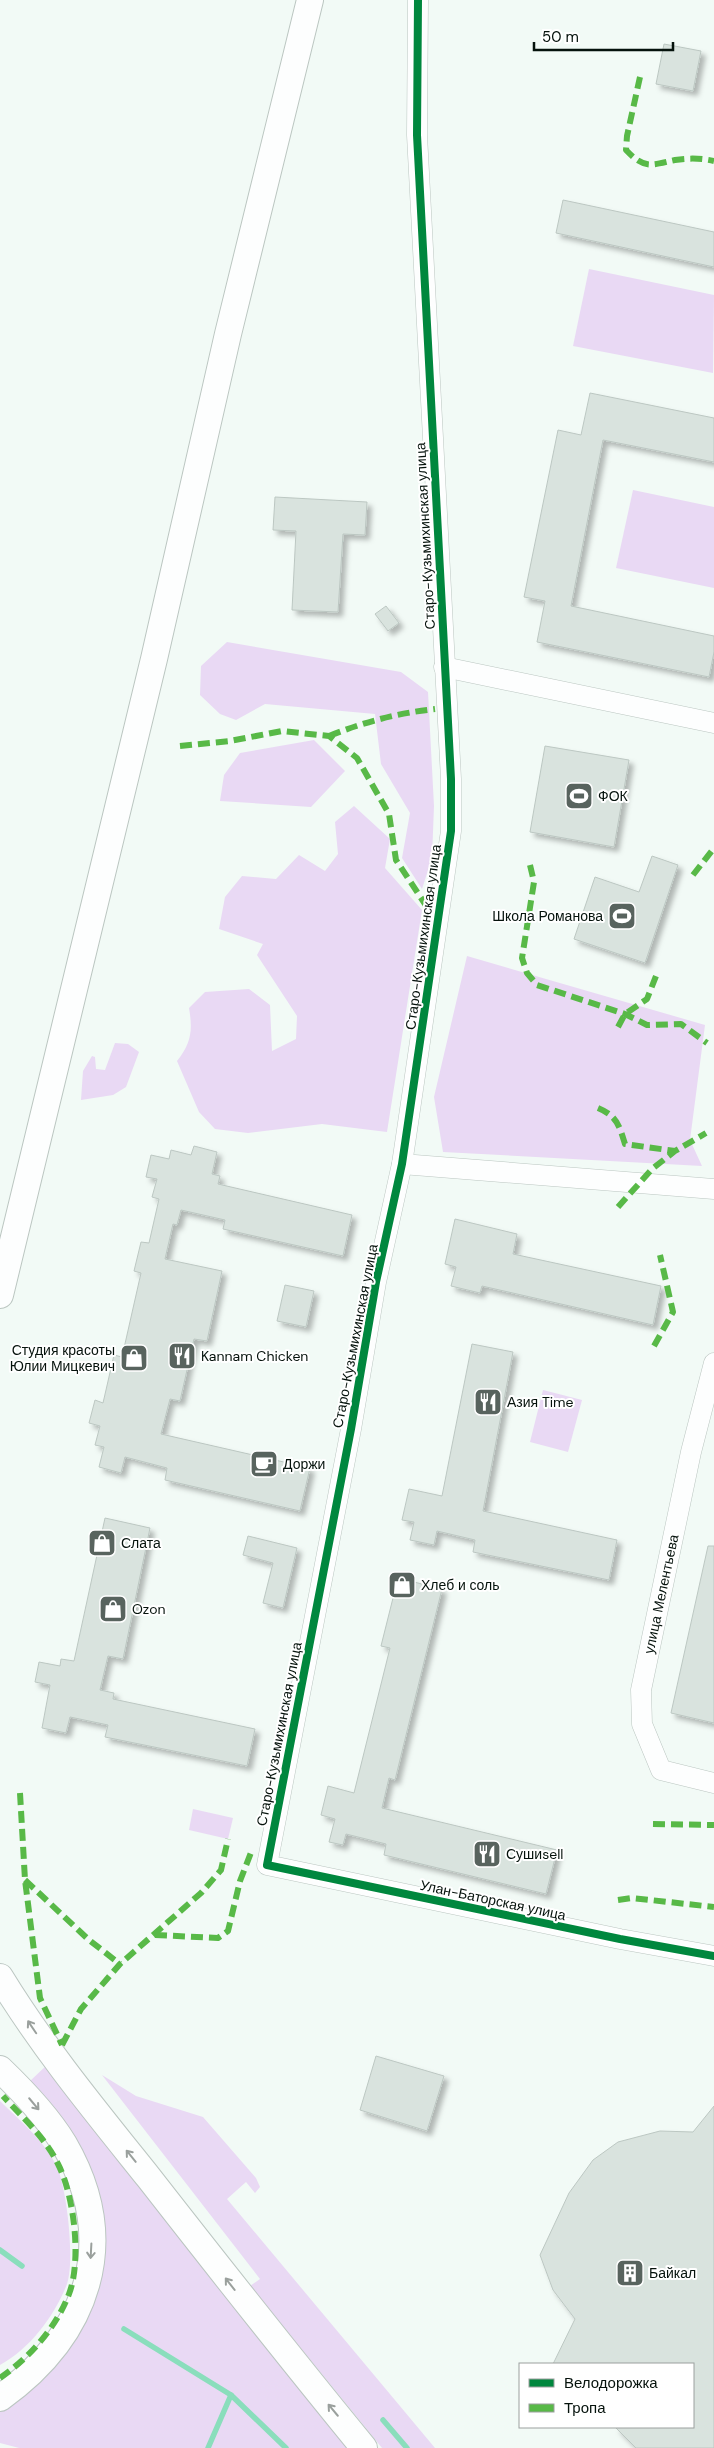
<svg xmlns="http://www.w3.org/2000/svg" width="714" height="2448" font-family="'DM Sans',sans-serif">
<style>
.green{fill:#e9d9f4}
.lines{fill:none;stroke-linecap:round;stroke-linejoin:round}
.stream{stroke:#8adebc;stroke-width:5.5}
.building{fill:#d9e3de;stroke:#bcc7c2;filter:url(#shadow)}
.minor-casing{stroke:#bbc6c1;stroke-width:21}
.major-casing{stroke:#bbc6c1;stroke-width:28}
.minor{stroke:#fdfefe;stroke-width:20}
.major{stroke:#fdfefe;stroke-width:26}
.quiet{stroke:#58b947;stroke-width:6;stroke-dasharray:12 6;stroke-linecap:butt}
.cycleway-casing{stroke:#fff;stroke-width:11}
.cycleway{stroke:#00873e;stroke-width:8}
.oneway{stroke:#9aa09d}
.labels{text-anchor:middle;stroke-width:4;stroke-linejoin:round;paint-order:stroke}
.street-label{font-size:14px;fill:#05120c;stroke:#fff}
.poi-label{font-size:14px;fill:#05120c;stroke:#fff;text-anchor:start}
</style>
<defs>
<filter id="shadow"><feDropShadow dx="4.5" dy="4.5" stdDeviation="2.5" flood-color="#0004"/></filter>
</defs>
<rect width="100%" height="100%" fill="#f2faf6"/>
<g class="green">
<path d="M 589,269 L 714,295 L 713,373 L 573,346 Z"/>
<path d="M 633,490 L 714,507 L 714,588 L 616,568 Z"/>
<path d="M 227,642 L 401,672 L 428,692 L 434,806 L 432,858 L 422,889 L 402,858 L 410,813 L 381,764 L 375,714 L 265,704 L 236,720 L 220,714 L 200,695 L 201,666 Z"/>
<path d="M 314,740 L 345,771 L 311,807 L 220,801 L 224,775 L 240,753 Z"/>
<path d="M 354,806 L 390,839 L 385,868 L 422,910 L 387,1132 L 322,1124 L 248,1133 L 215,1129 L 199,1112 L 177,1061 C 191,1043 193,1031 189,1008 L 205,992 L 249,989 L 270,1005 L 272,1051 L 296,1039 L 297,1016 L 257,955 L 263,944 L 219,929 L 225,897 L 242,876 L 276,879 L 299,855 L 325,871 L 338,854 L 335,822 Z"/>
<path d="M 467,956 L 705,1025 L 690,1140 L 702,1166 L 443,1152 L 434,1097 Z"/>
<path d="M 115,1043 L 128,1044 L 139,1052 L 126,1087 L 113,1095 L 81,1100 L 83,1071 L 92,1056 L 95,1057 L 96,1069 L 105,1070 Z"/>
<path d="M 543,1390 L 582,1400 L 568,1452 L 530,1442 Z"/>
<path d="M 193,1809 L 233,1818 L 228,1839 L 189,1830 Z"/>
<path d="M 48,2064 L 351,2448 L 19,2448 L 0,2443 L 0,2405 L 17,2393 L 100,2253 L 29,2082 Z"/>
<path d="M 102,2075 L 136,2096 L 203,2117 L 256,2178 L 260,2187 L 255,2193 L 246,2182 L 227,2199 L 435,2448 L 382,2448 L 250,2286 L 260,2279 Z"/>
<path d="M 0,2101 C 20,2121 45,2141 57,2167 C 67,2189 75,2261 67,2284 C 55,2315 30,2349 0,2365 Z"/>
</g>
<g class="lines">
<g class="stream">
<path d="M 0,2250 L 22,2266"/>
<path d="M 124,2329 L 231,2395 L 286,2448"/>
<path d="M 383,2420 L 407,2448"/>
<path d="M 208,2448 L 231,2395"/>
</g>
</g>
<g class="building">
<path d="M 664,44 L 701,51 L 693,91 L 656,84 Z"/>
<path d="M 563,200 L 714,232 L 714,267 L 556,233 Z"/>
<path d="M 590,393 L 714,418 L 714,462 L 603,440 L 571,606 L 714,636 L 714,652 L 709,677 L 537,642 L 545,601 L 524,597 L 558,430 L 581,435 Z"/>
<path d="M 275,497 L 367,502 L 365,535 L 343,534 L 338,612 L 292,610 L 296,531 L 273,530 Z"/>
<path d="M 386,606 L 399,623 L 388,631 L 375,614 Z"/>
<path d="M 545,746 L 629,760 L 614,847 L 530,832 Z"/>
<path d="M 652,856 L 678,865 L 645,963 L 574,939 L 595,877 L 639,892 Z"/>
<path d="M 194,1146 L 217,1152 L 212,1174 L 220,1176 L 218,1184 L 352,1215 L 343,1256 L 223,1229 L 225,1220 L 181,1210 L 177,1225 L 173,1224 L 165,1259 L 222,1271 L 207,1341 L 194,1339 L 180,1401 L 170,1399 L 161,1434 L 310,1468 L 300,1511 L 165,1480 L 167,1468 L 125,1457 L 121,1473 L 99,1467 L 104,1447 L 95,1445 L 100,1426 L 89,1423 L 95,1400 L 103,1403 L 114,1355 L 122,1357 L 141,1273 L 134,1271 L 141,1242 L 149,1243 L 159,1199 L 152,1197 L 157,1179 L 146,1177 L 151,1155 L 169,1159 L 171,1150 L 191,1155 Z"/>
<path d="M 455,1219 L 517,1234 L 513,1254 L 661,1286 L 653,1325 L 482,1286 L 480,1293 L 451,1286 L 456,1267 L 445,1264 Z"/>
<path d="M 285,1285 L 314,1291 L 306,1327 L 277,1321 Z"/>
<path d="M 472,1344 L 513,1352 L 483,1511 L 617,1540 L 609,1580 L 473,1552 L 475,1540 L 437,1531 L 434,1545 L 410,1540 L 414,1522 L 402,1520 L 409,1489 L 442,1496 Z"/>
<path d="M 105,1518 L 150,1528 L 123,1659 L 108,1656 L 100,1690 L 114,1693 L 113,1699 L 255,1729 L 247,1766 L 105,1737 L 108,1725 L 70,1717 L 66,1733 L 42,1728 L 50,1685 L 35,1682 L 39,1662 L 60,1666 L 61,1659 L 74,1661 Z"/>
<path d="M 248,1536 L 297,1548 L 283,1608 L 263,1603 L 273,1563 L 243,1555 Z"/>
<path d="M 708,1546 L 714,1546 L 714,1723 L 671,1713 Z"/>
<path d="M 398,1578 L 442,1589 L 395,1780 L 389,1778 L 382,1808 L 557,1850 L 546,1894 L 384,1855 L 386,1844 L 346,1834 L 343,1845 L 329,1842 L 335,1819 L 321,1815 L 328,1786 L 354,1793 L 390,1648 L 381,1646 Z"/>
<path d="M 376,2056 L 444,2076 L 427,2131 L 360,2110 Z"/>
<path d="M 714,2106 L 714,2448 L 636,2448 L 615,2427 L 693,2427 L 693,2364 L 553,2364 L 575,2319 L 553,2290 L 540,2255 L 569,2193 L 593,2160 L 618,2142 L 660,2131 L 693,2132 Z"/>
</g>
<g class="lines">
<defs>
<g id="minor">
<path d="M 418,0 L 417,135 L 451,779 L 451,831 L 402,1164 L 376,1282 L 351,1429 L 267,1865 L 620,1939 L 714,1956"/>
<path d="M 444,667 L 714,723"/>
<path d="M 402,1164 L 714,1189"/>
<path d="M 714,1363 L 691,1452 L 641,1690 L 642,1724 L 661,1770 L 714,1783"/>
</g>
<g id="major">
<path d="M 0,1295 L 154,659 L 228,334 L 310,0"/>
<path d="M 0,1977 C 44,2049 97,2113 149,2178 C 220,2269 291,2359 364,2448"/>
<path d="M 0,2069 C 24,2092 47,2116 64,2144 C 121,2242 88,2335 0,2398"/>
</g>
</defs>
<use href="#minor" class="minor-casing"/>
<use href="#major" class="major-casing"/>
<use href="#minor" class="minor"/>
<use href="#major" class="major"/>
<g class="quiet">
<path d="M 640,77 L 627,136 L 626,150 C 645,170 651,165 675,160 C 688,158 701,158 714,161"/>
<path d="M 329,736 C 364,722 398,713 435,709"/>
<path d="M 180,746 L 230,741 L 282,731 L 329,736 L 357,758 L 389,814 L 396,860 L 427,907"/>
<path d="M 530,865 L 534,882 L 522,958 L 527,973 L 537,985 L 625,1014 L 647,1025 L 681,1024 L 707,1043"/>
<path d="M 693,875 L 714,848"/>
<path d="M 618,1027 L 625,1014 L 647,999 L 656,976"/>
<path d="M 598,1108 C 617,1116 619,1125 625,1144 L 675,1151"/>
<path d="M 618,1207 L 652,1169 L 675,1151 L 706,1133"/>
<path d="M 654,1346 L 673,1312 L 660,1255"/>
<path d="M 20,1793 L 25,1880 L 40,1998 L 62,2045"/>
<path d="M 653,1824 L 714,1825"/>
<path d="M 25,1880 L 89,1940 L 120,1964"/>
<path d="M 618,1900 L 632,1898 L 714,1907"/>
<path d="M 155,1935 L 218,1938 L 228,1931 L 240,1881 L 252,1850"/>
<path d="M 62,2045 L 81,2009 L 120,1964 L 201,1893 L 221,1870 L 228,1839"/>
<path d="M 0,2378 C 30,2357 56,2328 69,2294 C 82,2260 74,2195 58,2164 C 45,2137 22,2117 3,2096"/>
</g>
<defs>
<path id="cycleway" d="M 418,0 L 417,135 L 451,779 L 451,831 L 402,1164 L 376,1282 L 351,1429 L 267,1865 L 620,1939 L 714,1956"/>
</defs>
<use href="#cycleway" class="cycleway-casing"/>
<use href="#cycleway" class="cycleway"/>
</g>
<defs><path id="oneway-shaft" d="M-6 0H5M1.5-3L5.5 0L1.5 3" fill="none" stroke-width="1.6" stroke-linecap="round" stroke-linejoin="round" transform="scale(1.25)"/></defs>
<g class="oneway">
<use href="#oneway-shaft" transform="translate(32 2027) rotate(-124)"/>
<use href="#oneway-shaft" transform="translate(34 2104) rotate(50)"/>
<use href="#oneway-shaft" transform="translate(131 2156) rotate(-129)"/>
<use href="#oneway-shaft" transform="translate(91 2251) rotate(93)"/>
<use href="#oneway-shaft" transform="translate(230 2284) rotate(-128)"/>
<use href="#oneway-shaft" transform="translate(333 2410) rotate(-130)"/>
</g>
<defs>
<symbol id="stadium-square" viewBox="-11 -11 22 22"><rect x="-9" y="-9" width="18" height="18" rx="4" fill="#58635e" stroke="#fff"/><path d="M0-5a6.5 5 0 1 0 0 10a6.5 5 0 1 0 0-10ZM-3.5-1.8h7v3.6h-7Z" fill="#fff"/></symbol>
<symbol id="restaurant-square" viewBox="-11 -11 22 22"><rect x="-9" y="-9" width="18" height="18" rx="4" fill="#58635e" stroke="#fff"/><path d="M-5-6h1v4h1v-4h1v4h1v-4h1v5L-1.5 .5V6h-2V.5L-5-1ZM5-6V6H3V1.5H1.5Q1.5-4 5-6Z" fill="#fff"/></symbol>
<symbol id="shop-square" viewBox="-11 -11 22 22"><rect x="-9" y="-9" width="18" height="18" rx="4" fill="#58635e" stroke="#fff"/><path d="M-5-2.5h2.3a2.7 3.5 0 0 1 5.4 0H5L5.5 6h-11ZM-1.5-2.5h3a1.5 2.3 0 0 0-3 0Z" fill="#fff"/></symbol>
<symbol id="cafe-square" viewBox="-11 -11 22 22"><rect x="-9" y="-9" width="18" height="18" rx="4" fill="#58635e" stroke="#fff"/><path d="M-5.5-4.5H6V0H3Q3 3.5 0 3.5H-2.5Q-5.5 3.5-5.5 0ZM3-3.2v2h1.7v-2ZM-6 4.5H4V6H-6Z" fill="#fff"/></symbol>
<symbol id="building-square" viewBox="-11 -11 22 22"><rect x="-9" y="-9" width="18" height="18" rx="4" fill="#58635e" stroke="#fff"/><path d="M-4-6H4V6H1V3H-1V6H-4ZM-2.5-4.3h1.7v1.8h-1.7ZM.8-4.3h1.7v1.8H.8ZM-2.5-1h1.7V.8h-1.7ZM.8-1h1.7V.8H.8Z" fill="#fff"/></symbol>
</defs>
<g fill-rule="evenodd">
<use href="#stadium-square" x="563" y="780" width="32" height="32"/>
<use href="#stadium-square" x="606" y="900" width="32" height="32"/>
<use href="#restaurant-square" x="166" y="1340" width="32" height="32"/>
<use href="#shop-square" x="118" y="1342" width="32" height="32"/>
<use href="#restaurant-square" x="472" y="1386" width="32" height="32"/>
<use href="#cafe-square" x="248" y="1448" width="32" height="32"/>
<use href="#shop-square" x="86" y="1527" width="32" height="32"/>
<use href="#shop-square" x="386" y="1569" width="32" height="32"/>
<use href="#shop-square" x="97" y="1593" width="32" height="32"/>
<use href="#restaurant-square" x="471" y="1838" width="32" height="32"/>
<use href="#building-square" x="614" y="2257" width="32" height="32"/>
</g>
<g class="labels">
<g class="street-label">
<text transform="translate(425 536) rotate(-93)" y="5">Старо-Кузьмихинская улица</text>
<text transform="translate(423 937) rotate(-82)" y="5">Старо-Кузьмихинская улица</text>
<text transform="translate(355 1336) rotate(-79)" y="5">Старо-Кузьмихинская улица</text>
<text transform="translate(661 1594) rotate(-78)" y="5">улица Мелентьева</text>
<text transform="translate(279 1734) rotate(-79)" y="5">Старо-Кузьмихинская улица</text>
<text transform="translate(493 1900) rotate(12)" y="5">Улан-Баторская улица</text>
</g>
<g class="poi-label">
<text x="598" y="801">ФОК</text>
<text x="603" y="921" text-anchor="end">Школа Романова</text>
<text x="115" y="1355" text-anchor="end">Студия красоты<tspan x="115" dy="16">Юлии Мицкевич</tspan></text>
<text x="201" y="1361">Kannam Chicken</text>
<text x="507" y="1407">Азия Time</text>
<text x="283" y="1469">Доржи</text>
<text x="121" y="1548">Слата</text>
<text x="421" y="1590">Хлеб и соль</text>
<text x="132" y="1614">Ozon</text>
<text x="506" y="1859">Сушиsell</text>
<text x="649" y="2278">Байкал</text>
</g>
</g>
<rect x="519" y="2363" width="175" height="65" fill="#ffffff" stroke="#9ba09e"/>
<rect x="529" y="2379" width="25" height="8" fill="#00873e" stroke="#9ba09e"/>
<text x="564" y="2388" font-size="15" fill="#05120c">Велодорожка</text>
<rect x="529" y="2404" width="25" height="8" fill="#58b947" stroke="#9ba09e"/>
<text x="564" y="2413" font-size="15" fill="#05120c">Тропа</text>
<path d="M534 42v8h139v-8" fill="none" stroke="#05120c" stroke-width="2.5"/>
<text x="542" y="42" font-size="15" fill="#05120c" stroke="#ffffff" stroke-width="4" paint-order="stroke">50 m</text>
</svg>
